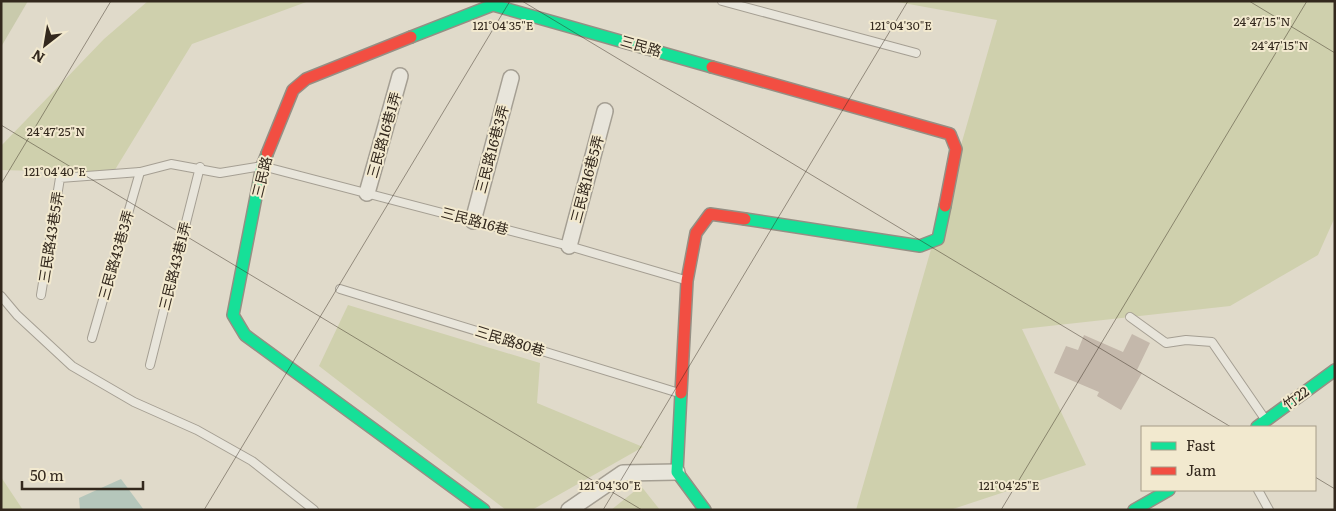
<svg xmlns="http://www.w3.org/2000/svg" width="1336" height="511" font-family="Literata,'Noto Sans TC',serif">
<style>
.green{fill:#cfd0ad}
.cemetery{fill:#c9caac}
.water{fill:#b5c6bb}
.building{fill:#c4b8ab}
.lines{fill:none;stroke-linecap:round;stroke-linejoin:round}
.lane-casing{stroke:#a59f93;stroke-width:10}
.street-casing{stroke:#a59f93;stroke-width:18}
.fast-casing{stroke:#958f84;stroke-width:14}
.jam-casing{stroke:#958f84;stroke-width:14}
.lane{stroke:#e8e5db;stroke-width:8}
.street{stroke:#e8e5db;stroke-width:15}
.fast{stroke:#16e098;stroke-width:11}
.jam{stroke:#f24e42;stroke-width:11}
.ticks{fill:none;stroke:#33281d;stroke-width:1;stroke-opacity:0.45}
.labels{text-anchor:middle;stroke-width:4;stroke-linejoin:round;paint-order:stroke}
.street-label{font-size:14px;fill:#33281d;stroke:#f2e9cf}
.ticks-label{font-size:12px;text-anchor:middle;fill:#33281d;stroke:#f2e9cf;stroke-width:4;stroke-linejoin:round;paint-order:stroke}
</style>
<rect width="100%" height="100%" fill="#e0daca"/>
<g class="green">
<path d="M 148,1 L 309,1 L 192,44 L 113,173 L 1,170 L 1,146 L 104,39 Z"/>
<path d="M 892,1 L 1335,1 L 1335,217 L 1318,255 L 1230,306 L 1022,329 L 1086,465 L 950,510 L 856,510 L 997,20 Z"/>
<path d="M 348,305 L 540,363 L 537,403 L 643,447 L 532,510 L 506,510 L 319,366 Z"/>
<path d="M 1,477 L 23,510 L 1,510 Z"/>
<path d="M 641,486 L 660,510 L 611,510 Z"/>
</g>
<path class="cemetery" d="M 1,1 L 28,1 L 1,47 Z"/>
<path class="water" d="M 121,479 L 144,510 L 80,510 L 79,498 Z"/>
<path class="building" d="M 1132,334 L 1150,343 L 1137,370 L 1142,373 L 1121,410 L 1097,396 L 1099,392 L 1054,373 L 1066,346 L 1078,350 L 1084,335 L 1123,352 Z"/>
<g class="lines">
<defs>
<g id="lane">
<path d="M 722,1 L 916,53"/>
<path d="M 340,289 L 679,393"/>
<path d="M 41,295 L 60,178 L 140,172 L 171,164 L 220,173 L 262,166 L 569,246 L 685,280"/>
<path d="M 1,296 L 17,315 L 72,366 L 134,402 L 197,430 L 252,461 L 314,510"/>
<path d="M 1130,317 L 1166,343 L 1186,340 L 1212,342 L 1265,419"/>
<path d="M 92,338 L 140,172"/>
<path d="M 150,365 L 200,167"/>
<path d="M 1258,490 L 1269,510"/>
</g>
<g id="street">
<path d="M 367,193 L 400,76"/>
<path d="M 473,221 L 511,78"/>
<path d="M 569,246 L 605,111"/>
<path d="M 569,510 L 623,473 L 677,472"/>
</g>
<g id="fast">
<path d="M 411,37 L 493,5 L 712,67"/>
<path d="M 267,154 L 262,166 L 233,315 L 245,335 L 484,510"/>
<path d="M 745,219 L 920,246 L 938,239 L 945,206"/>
<path d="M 681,393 L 677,472 L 705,510"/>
<path d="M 1257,427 L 1335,370"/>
<path d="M 1134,510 L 1169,490"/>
</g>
<g id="jam">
<path d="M 712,67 L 950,134 L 956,149 L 945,206"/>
<path d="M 267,154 L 293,90 L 306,79 L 411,37"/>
<path d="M 681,393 L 687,281 L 696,233 L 710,214 L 745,219"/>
</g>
</defs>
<use href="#lane" class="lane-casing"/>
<use href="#street" class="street-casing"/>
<use href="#fast" class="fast-casing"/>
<use href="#jam" class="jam-casing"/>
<use href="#lane" class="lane"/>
<use href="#street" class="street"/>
<use href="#fast" class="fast"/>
<use href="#jam" class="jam"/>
</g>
<path class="ticks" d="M 522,1 L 1231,427M 1249,1 L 1335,53M 1,125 L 642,510M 1,184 L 111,1M 1315,477 L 1335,489M 204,510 L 510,1M 603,510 L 908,1M 1001,510 L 1307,1"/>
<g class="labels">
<g class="street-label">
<text transform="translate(641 46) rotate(16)" y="5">三民路</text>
<text transform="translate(384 135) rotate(-74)" y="5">三民路16巷1弄</text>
<text transform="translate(492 149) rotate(-75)" y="5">三民路16巷3弄</text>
<text transform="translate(262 177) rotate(-76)" y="5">三民路</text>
<text transform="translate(587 179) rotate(-75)" y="5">三民路16巷5弄</text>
<text transform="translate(475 221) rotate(15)" y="5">三民路16巷</text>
<text transform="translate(51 237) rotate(-81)" y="5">三民路43巷5弄</text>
<text transform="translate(116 255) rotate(-74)" y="5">三民路43巷3弄</text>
<text transform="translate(175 266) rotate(-76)" y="5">三民路43巷1弄</text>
<text transform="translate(510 341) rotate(17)" y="5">三民路80巷</text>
<text transform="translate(1296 398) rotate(-36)" y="5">竹22</text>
</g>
</g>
<g class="ticks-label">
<text x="1262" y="26">24°47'15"N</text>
<text x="503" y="30">121°04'35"E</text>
<text x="901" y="30">121°04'30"E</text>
<text x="1280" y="50">24°47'15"N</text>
<text x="56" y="136">24°47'25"N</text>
<text x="55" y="176">121°04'40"E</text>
<text x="610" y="490">121°04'30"E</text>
<text x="1009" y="490">121°04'25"E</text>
</g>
<rect width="1336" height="511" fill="none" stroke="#33281d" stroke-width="5"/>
<rect x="1141" y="426" width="175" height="65" fill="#f2e9cf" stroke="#a69c88"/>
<rect x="1151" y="442" width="25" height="8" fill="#16e098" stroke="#a69c88"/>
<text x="1186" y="451" font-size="15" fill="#33281d">Fast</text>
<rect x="1151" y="467" width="25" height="8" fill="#f24e42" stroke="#a69c88"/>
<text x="1186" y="476" font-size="15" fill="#33281d">Jam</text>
<g transform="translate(45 45) rotate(211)" stroke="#f2e9cf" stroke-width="4" paint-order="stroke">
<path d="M0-4L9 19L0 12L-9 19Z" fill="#33281d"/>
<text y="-8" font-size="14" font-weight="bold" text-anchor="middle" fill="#33281d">N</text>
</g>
<path d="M22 481v8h121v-8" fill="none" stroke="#33281d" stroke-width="2.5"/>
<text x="30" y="481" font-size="15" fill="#33281d" stroke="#f2e9cf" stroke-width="4" paint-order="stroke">50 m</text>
</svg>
